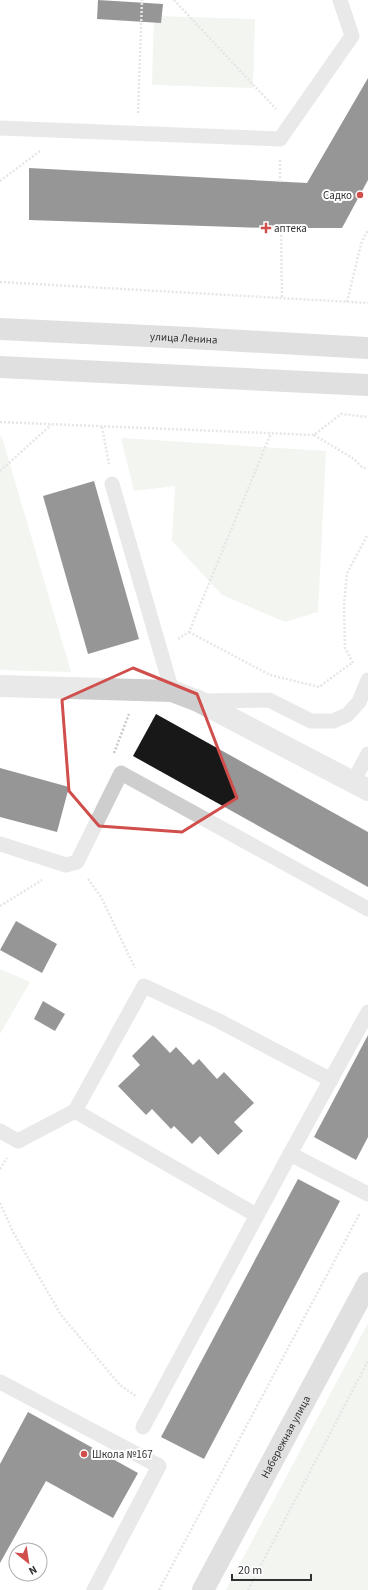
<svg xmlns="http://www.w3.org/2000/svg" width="368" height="1590" font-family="'Source Sans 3',sans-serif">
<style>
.green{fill:#e3e9de}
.building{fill:#181818}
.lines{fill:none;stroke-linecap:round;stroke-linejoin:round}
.path{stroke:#c8c8c8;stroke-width:2.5;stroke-dasharray:2 2;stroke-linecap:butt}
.service{stroke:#cecece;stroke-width:15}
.minor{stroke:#cecece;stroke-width:22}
.secondary{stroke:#bbb;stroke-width:22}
.marked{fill:none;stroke:#d04e4b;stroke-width:3;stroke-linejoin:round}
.poi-dot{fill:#d04e4b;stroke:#fff;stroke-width:1.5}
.labels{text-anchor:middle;stroke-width:4;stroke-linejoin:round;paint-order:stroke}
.poi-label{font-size:11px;fill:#313131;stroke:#fff;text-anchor:start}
.street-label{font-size:11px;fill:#313131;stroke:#fff}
</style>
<rect width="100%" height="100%" fill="#fff"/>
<g class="green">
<path d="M 154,16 L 255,19 L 253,88 L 152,85 Z"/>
<path d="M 0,436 L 2,437 L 71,672 L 0,670 Z"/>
<path d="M 121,438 L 326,451 L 318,612 L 285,622 L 222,595 L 172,541 L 175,486 L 134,491 Z"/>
<path d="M 0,969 L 30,982 L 0,1034 Z"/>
<path d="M 368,1323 L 368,1590 L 226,1590 Z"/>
</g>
<g class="building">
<path d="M 98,0 L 163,4 L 161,23 L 97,19 Z"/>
<path d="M 368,78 L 368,180 L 342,228 L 266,228 L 29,220 L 29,168 L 307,183 Z"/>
<path d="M 94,481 L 139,639 L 88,654 L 43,496 Z"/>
<path d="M 156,714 L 368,832 L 368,887 L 133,756 Z"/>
<path d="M 0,768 L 69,787 L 57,832 L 0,817 Z"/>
<path d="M 16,921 L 57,944 L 42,973 L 0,950 Z"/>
<path d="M 43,1001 L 65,1014 L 55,1031 L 34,1019 Z"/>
<path d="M 153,1035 L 170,1053 L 176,1047 L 193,1065 L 199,1059 L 217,1079 L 224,1072 L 254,1103 L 234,1122 L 243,1131 L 218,1155 L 200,1136 L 192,1144 L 174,1126 L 171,1129 L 152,1109 L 146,1115 L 118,1086 L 140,1065 L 132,1056 Z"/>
<path d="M 368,1035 L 368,1137 L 356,1160 L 314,1137 Z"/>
<path d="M 298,1179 L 340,1201 L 204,1459 L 161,1437 Z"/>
<path d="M 28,1412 L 138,1473 L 113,1518 L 46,1481 L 0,1563 L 0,1464 Z"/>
</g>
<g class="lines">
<g class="path">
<path d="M 174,0 L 276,109"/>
<path d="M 138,113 L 142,0"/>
<path d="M 280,160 L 280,182"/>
<path d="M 0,181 L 40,151"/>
<path d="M 281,227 L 282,299"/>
<path d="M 0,282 L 368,303"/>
<path d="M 347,302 L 361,244 L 368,230"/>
<path d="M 0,422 L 314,435 L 341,414 L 368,417"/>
<path d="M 102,427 L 109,464"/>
<path d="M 314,435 L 354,459 L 363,468 L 368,468"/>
<path d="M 0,471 L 51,425"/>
<path d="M 189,632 L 270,675 L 319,687 L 353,662"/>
<path d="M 178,639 L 189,632 L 271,433"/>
<path d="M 353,663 L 345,648 L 344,606 L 347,573 L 368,534"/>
<path d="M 114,753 L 129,714"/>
<path d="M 88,879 L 101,897 L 135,968"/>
<path d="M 0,906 L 42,880"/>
<path d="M 0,1169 L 7,1158"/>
<path d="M 0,1203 L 13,1232 L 61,1315 L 120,1385 L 137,1397"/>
<path d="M 159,1590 L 360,1213"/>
<path d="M 248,1590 L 368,1361"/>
</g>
<g class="service">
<path d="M 0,128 L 280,139 L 352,36 L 340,0"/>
<path d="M 112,484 L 172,691"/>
<path d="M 202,701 L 269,700 L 311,721 L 333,721 L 347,715 L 359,702 L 368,680"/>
<path d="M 353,782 L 368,754"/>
<path d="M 0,844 L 66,865 L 77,862 L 121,773 L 368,909"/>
<path d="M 368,1012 L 290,1154 L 368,1194"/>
<path d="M 0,1131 L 18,1141 L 75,1111"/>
<path d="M 256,1215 L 75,1111 L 144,986 L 219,1021 L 331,1080"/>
<path d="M 0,1382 L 159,1466 L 94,1590"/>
<path d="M 143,1427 L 290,1154"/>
</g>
<path class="minor" d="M 0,686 L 172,691 L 198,701 L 368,790"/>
<g class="secondary">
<path id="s1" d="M 0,329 L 190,338 L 368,348"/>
<path d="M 0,367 L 368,385"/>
<path id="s2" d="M 203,1590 L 368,1283"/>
</g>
</g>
<path d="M0 0H368V1590H0ZM 133,668 L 197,694 L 237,798 L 182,832 L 99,826 L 69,791 L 62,700 Z" fill="#fff" fill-opacity=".55" fill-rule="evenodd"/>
<path class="marked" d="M 133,668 L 197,694 L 237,798 L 182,832 L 99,826 L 69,791 L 62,700 Z"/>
<g class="poi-dot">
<circle cx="360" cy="195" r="4"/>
<path d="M264 222h4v4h4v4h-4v4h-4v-4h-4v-4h4z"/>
<circle cx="84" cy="1454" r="4"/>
</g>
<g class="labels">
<g class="poi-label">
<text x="352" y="199" text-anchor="end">Садко</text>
<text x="274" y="232">аптека</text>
<text x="92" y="1458">Школа №167</text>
</g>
<g class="street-label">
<text dy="4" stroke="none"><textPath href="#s1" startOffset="184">улица Ленина</textPath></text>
<text dy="4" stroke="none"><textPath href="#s2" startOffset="174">Набережная улица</textPath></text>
</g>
</g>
<g transform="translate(28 1562) rotate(150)"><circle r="19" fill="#ffffff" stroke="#adadad"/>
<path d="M0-3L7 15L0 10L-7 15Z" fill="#d04e4b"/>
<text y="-6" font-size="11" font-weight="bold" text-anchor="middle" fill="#313131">N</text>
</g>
<path d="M232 1574v6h79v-6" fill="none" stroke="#313131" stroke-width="2"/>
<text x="238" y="1574" font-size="12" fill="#313131" stroke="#ffffff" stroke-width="3" paint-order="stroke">20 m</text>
</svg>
